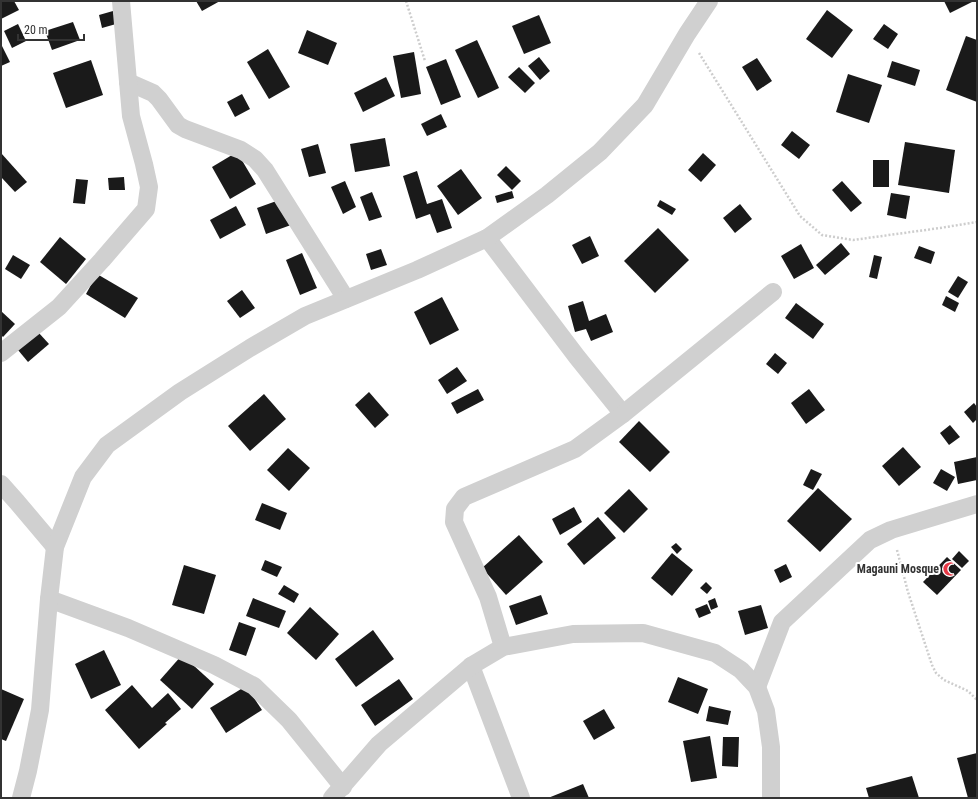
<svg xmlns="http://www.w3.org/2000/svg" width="978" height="799" font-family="'Roboto Condensed',sans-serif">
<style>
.building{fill:#1a1a1a}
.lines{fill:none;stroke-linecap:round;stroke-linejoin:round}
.path{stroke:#cdcdcd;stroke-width:2.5;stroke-dasharray:2 2;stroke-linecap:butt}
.minor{stroke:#d0d0d0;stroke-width:18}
.labels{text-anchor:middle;stroke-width:4;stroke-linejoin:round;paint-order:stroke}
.poi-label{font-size:12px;font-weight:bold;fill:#333;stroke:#fff;text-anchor:end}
</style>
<rect width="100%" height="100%" fill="#fff"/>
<g class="building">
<path d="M 1,1 L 14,1 L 19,10 L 1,19 Z"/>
<path d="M 196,1 L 220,1 L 202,11 Z"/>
<path d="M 944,1 L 974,1 L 950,13 Z"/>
<path d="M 827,10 L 853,30 L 832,58 L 806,39 Z"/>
<path d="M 113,11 L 116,24 L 102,28 L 99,15 Z"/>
<path d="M 539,15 L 551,43 L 524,54 L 512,26 Z"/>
<path d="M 73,22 L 80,40 L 52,50 L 45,31 Z"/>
<path d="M 18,24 L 26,41 L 12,48 L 4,31 Z"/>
<path d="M 884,24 L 898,34 L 888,49 L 873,39 Z"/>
<path d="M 307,30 L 337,43 L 328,65 L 298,53 Z"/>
<path d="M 966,36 L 977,40 L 977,102 L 946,90 Z"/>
<path d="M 477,40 L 499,88 L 478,98 L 455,50 Z"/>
<path d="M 1,44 L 10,62 L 1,66 Z"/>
<path d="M 268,49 L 290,87 L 269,99 L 247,62 Z"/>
<path d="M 414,52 L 421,94 L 401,98 L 393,56 Z"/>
<path d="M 539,57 L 550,71 L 540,80 L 528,66 Z"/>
<path d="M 757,58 L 772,81 L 757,91 L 742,67 Z"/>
<path d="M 446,59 L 461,97 L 441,105 L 426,67 Z"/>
<path d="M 91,60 L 103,95 L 66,108 L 53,73 Z"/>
<path d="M 892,61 L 920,70 L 915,86 L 887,77 Z"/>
<path d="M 519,67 L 535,83 L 525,93 L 508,77 Z"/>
<path d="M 848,74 L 882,85 L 869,123 L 836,112 Z"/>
<path d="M 386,77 L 395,96 L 363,112 L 354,93 Z"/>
<path d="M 242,94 L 250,109 L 235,117 L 227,102 Z"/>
<path d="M 441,114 L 447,127 L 427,136 L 421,124 Z"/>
<path d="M 792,131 L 810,145 L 799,159 L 781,145 Z"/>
<path d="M 385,138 L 390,166 L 355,172 L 350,144 Z"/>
<path d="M 905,142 L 955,150 L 949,193 L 898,185 Z"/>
<path d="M 318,144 L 326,173 L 309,177 L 301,149 Z"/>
<path d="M 237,152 L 256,184 L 230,199 L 212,167 Z"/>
<path d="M 1,153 L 27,182 L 15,192 L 1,177 Z"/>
<path d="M 703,153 L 716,165 L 701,182 L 688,170 Z"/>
<rect x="873" y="160" width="16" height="27"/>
<path d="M 506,166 L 521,181 L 512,190 L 497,175 Z"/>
<path d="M 461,169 L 482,198 L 458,215 L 437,186 Z"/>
<path d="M 417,171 L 427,204 L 442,199 L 452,228 L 437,233 L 430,214 L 416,219 L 403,176 Z"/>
<path d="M 124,177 L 125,190 L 109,190 L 108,178 Z"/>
<path d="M 76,179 L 88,180 L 85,204 L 73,203 Z"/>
<path d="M 345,181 L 356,207 L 343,214 L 331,187 Z"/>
<path d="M 842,181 L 862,203 L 851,212 L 832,190 Z"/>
<path d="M 512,191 L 514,198 L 497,203 L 495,196 Z"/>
<path d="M 372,192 L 382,217 L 369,221 L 360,197 Z"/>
<path d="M 891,193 L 910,196 L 906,219 L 887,215 Z"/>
<path d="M 282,199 L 291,225 L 266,234 L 257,208 Z"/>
<path d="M 660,200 L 676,209 L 672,215 L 657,206 Z"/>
<path d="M 740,204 L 752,219 L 735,233 L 723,218 Z"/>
<path d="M 236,206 L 246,225 L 220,239 L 210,220 Z"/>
<path d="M 658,228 L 689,260 L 655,293 L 624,261 Z"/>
<path d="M 590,236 L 599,256 L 582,264 L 572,245 Z"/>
<path d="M 60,237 L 86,259 L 66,284 L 40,262 Z"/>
<path d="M 841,243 L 850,254 L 825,275 L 816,265 Z"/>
<path d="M 801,244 L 814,268 L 794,279 L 781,256 Z"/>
<path d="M 919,246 L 935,252 L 931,264 L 914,258 Z"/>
<path d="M 381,249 L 387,265 L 371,270 L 366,254 Z"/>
<path d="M 302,253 L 317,288 L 300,295 L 286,260 Z"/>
<path d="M 13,255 L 30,265 L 21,279 L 5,269 Z"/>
<path d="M 874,255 L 882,257 L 877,279 L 869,277 Z"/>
<path d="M 97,274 L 138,298 L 125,318 L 86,294 Z"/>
<path d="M 958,276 L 968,282 L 958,298 L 948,292 Z"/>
<path d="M 242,290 L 255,308 L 240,318 L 227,301 Z"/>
<path d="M 946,296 L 959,303 L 955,312 L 942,305 Z"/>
<path d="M 442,297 L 459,330 L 430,345 L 414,312 Z"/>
<path d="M 583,301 L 589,321 L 606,314 L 613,332 L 591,341 L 586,329 L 575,332 L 568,306 Z"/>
<path d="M 796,303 L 824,324 L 813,339 L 785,318 Z"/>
<path d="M 1,311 L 15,324 L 3,337 L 1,335 Z"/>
<path d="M 38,332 L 49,344 L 28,362 L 18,350 Z"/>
<path d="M 775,353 L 787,363 L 778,374 L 766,364 Z"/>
<path d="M 457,367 L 467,381 L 447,394 L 438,380 Z"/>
<path d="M 478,389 L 484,400 L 457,414 L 451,403 Z"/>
<path d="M 809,389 L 825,410 L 806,424 L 791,403 Z"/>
<path d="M 369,392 L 389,415 L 375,428 L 355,405 Z"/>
<path d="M 264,394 L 286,419 L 250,451 L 228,426 Z"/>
<path d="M 974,403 L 977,407 L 977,419 L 973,423 L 964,412 Z"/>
<path d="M 639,421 L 670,452 L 650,472 L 619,442 Z"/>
<path d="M 950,425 L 960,437 L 949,445 L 940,433 Z"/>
<path d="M 903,447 L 921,467 L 899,486 L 882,466 Z"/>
<path d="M 288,448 L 310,468 L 289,491 L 267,470 Z"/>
<path d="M 977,457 L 977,480 L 958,484 L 954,462 Z"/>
<path d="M 811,469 L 822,474 L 813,490 L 803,485 Z"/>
<path d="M 941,469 L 955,477 L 947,491 L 933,483 Z"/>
<path d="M 818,488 L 852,519 L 820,552 L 787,521 Z"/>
<path d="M 629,489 L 648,509 L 624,533 L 604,513 Z"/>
<path d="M 262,503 L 287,513 L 280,530 L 255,520 Z"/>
<path d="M 574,507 L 582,522 L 560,535 L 552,519 Z"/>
<path d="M 598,517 L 616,538 L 584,565 L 567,544 Z"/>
<path d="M 519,535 L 543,562 L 506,595 L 482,568 Z"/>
<path d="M 676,543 L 682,549 L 677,554 L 671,547 Z"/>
<path d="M 959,551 L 969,561 L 962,568 L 952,559 Z"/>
<path d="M 672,553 L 693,570 L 672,596 L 651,578 Z"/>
<path d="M 947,557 L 961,570 L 937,595 L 923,582 Z"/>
<path d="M 265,560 L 282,567 L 277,577 L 261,570 Z"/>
<path d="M 786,564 L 792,577 L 780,583 L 774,570 Z"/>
<path d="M 184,565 L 216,575 L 204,614 L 172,605 Z"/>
<path d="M 706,582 L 712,588 L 707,594 L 700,588 Z"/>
<path d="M 284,585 L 299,594 L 294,603 L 278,594 Z"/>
<path d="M 541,595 L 548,614 L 516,625 L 509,606 Z"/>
<path d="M 253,598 L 286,611 L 279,628 L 246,616 Z"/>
<path d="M 715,598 L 718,607 L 711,610 L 708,601 Z"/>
<path d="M 707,604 L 711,613 L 699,618 L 695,609 Z"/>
<path d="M 761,605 L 768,628 L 745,635 L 738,611 Z"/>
<path d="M 310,607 L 339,634 L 316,660 L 287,633 Z"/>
<path d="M 239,622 L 256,628 L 246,656 L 229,650 Z"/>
<path d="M 373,630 L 394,659 L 356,687 L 335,659 Z"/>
<path d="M 104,650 L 121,685 L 91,699 L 75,664 Z"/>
<path d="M 182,655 L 214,684 L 192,709 L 160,680 Z"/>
<path d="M 678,677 L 708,689 L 698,714 L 668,702 Z"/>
<path d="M 399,679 L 413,699 L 375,726 L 361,705 Z"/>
<path d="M 132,685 L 152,708 L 168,693 L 181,709 L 165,723 L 167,724 L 139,749 L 105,710 Z"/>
<path d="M 246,686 L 262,710 L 226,733 L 210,708 Z"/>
<path d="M 1,689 L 24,699 L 6,741 L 1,739 Z"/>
<path d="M 709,706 L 731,711 L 728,725 L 706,721 Z"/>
<path d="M 604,709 L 615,728 L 594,740 L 583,721 Z"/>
<path d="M 710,736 L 717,778 L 691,782 L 683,741 Z"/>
<path d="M 723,737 L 739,737 L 738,767 L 722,766 Z"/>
<path d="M 977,753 L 977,798 L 968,798 L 957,758 Z"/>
<path d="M 912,776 L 919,798 L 869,798 L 866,788 Z"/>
<path d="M 583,784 L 589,798 L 548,798 Z"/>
</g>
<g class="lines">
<g class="path">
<path d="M 406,1 L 425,61"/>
<path d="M 699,53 L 800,216 L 822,235 L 853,240 L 940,228 L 977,222"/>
<path d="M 897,550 L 908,592 L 932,665 L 936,673 L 944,680 L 968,691 L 977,700"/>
</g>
<g class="minor">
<path d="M 128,82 L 153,93 L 159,99 L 178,125 L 185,129 L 241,150 L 255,159 L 265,170 L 346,299"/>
<path d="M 487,238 L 577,357 L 623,414"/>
<path d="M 1,353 L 59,307 L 102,260 L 146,209 L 149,187 L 144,164 L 131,116 L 121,1"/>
<path d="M 1,484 L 17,502 L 55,547"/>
<path d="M 49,599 L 128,628 L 214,665 L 254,686 L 289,720 L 343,787"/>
<path d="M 503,647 L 488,597 L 454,522 L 455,509 L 464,497 L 575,449 L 623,414 L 773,292"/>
<path d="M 471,666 L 521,798"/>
<path d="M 757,687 L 782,622 L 870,540 L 891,530 L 977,504"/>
<path d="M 21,798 L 28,771 L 40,710 L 49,599 L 55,547 L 83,477 L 107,445 L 180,392 L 250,348 L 305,316 L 417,270 L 487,238 L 547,195 L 600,152 L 645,105 L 687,34 L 709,1"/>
<path d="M 332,798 L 379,744 L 471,666 L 503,647 L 573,634 L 643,633 L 715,653 L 741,670 L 757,687 L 766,711 L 771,747 L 771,798"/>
</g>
</g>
<defs>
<symbol id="mosque-bare" viewBox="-9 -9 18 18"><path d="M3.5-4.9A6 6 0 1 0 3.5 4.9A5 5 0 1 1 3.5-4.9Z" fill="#e63946" stroke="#fff" stroke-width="2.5" paint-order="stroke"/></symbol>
</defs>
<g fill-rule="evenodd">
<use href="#mosque-bare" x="940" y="559" width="20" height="20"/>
</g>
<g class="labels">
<g class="poi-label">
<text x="939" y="573">Magauni Mosque</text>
</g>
</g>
<rect width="978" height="799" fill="none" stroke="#333333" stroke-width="4"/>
<path d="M18 34v6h66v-6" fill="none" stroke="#333333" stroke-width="2"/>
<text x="24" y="34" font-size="12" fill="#333333" stroke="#ffffff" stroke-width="3" paint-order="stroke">20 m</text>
</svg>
